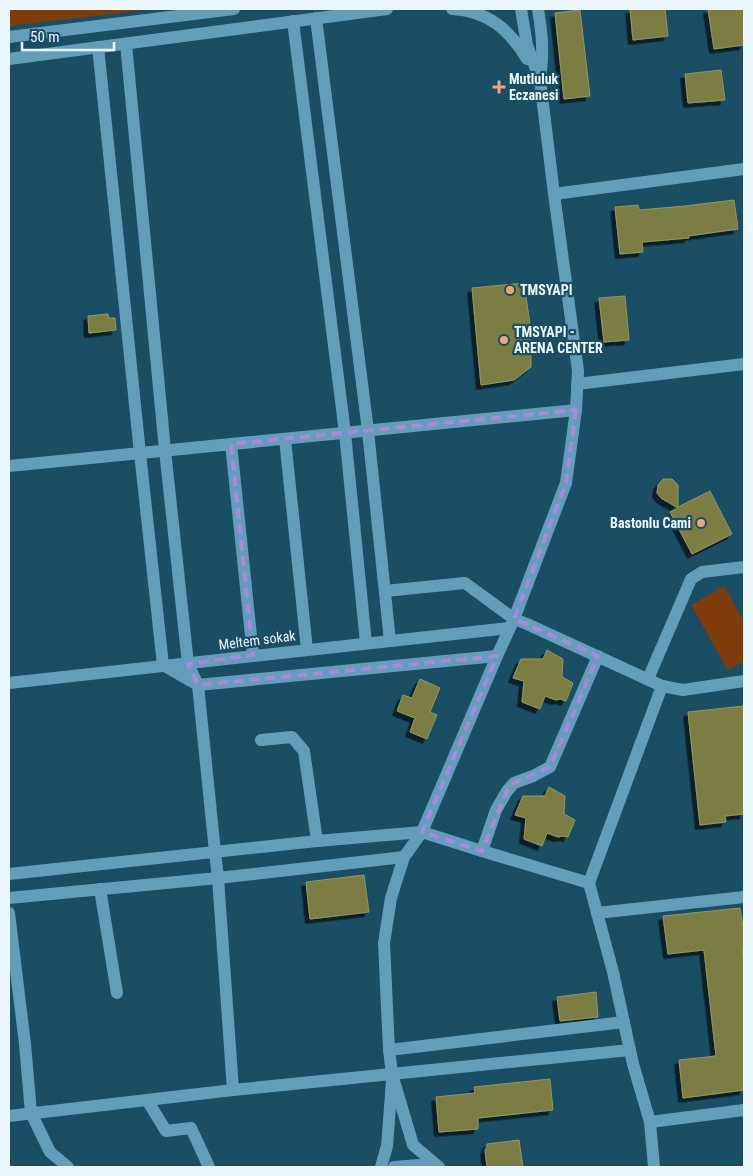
<svg xmlns="http://www.w3.org/2000/svg" width="753" height="1176" font-family="'Roboto Condensed',sans-serif">
<style>
.green{fill:#813c0b}
.building{fill:#7c7d42;stroke:#95975b;filter:url(#shadow)}
.lines{fill:none;stroke-linecap:round;stroke-linejoin:round}
.minor{stroke:#629eba;stroke-width:12}
.marked{fill:none;stroke:#ad87db;stroke-width:4;stroke-dasharray:10 6;stroke-linejoin:round}
.poi-dot{fill:#f0a378;stroke:#1a4e64;stroke-width:2}
.labels{text-anchor:middle;stroke-width:4.5;stroke-linejoin:round;paint-order:stroke}
.poi-label{font-size:14px;font-weight:bold;fill:#eaf7fd;stroke:#1a4e64;text-anchor:start}
.street-label{font-size:14px;fill:#eaf7fd;stroke:#1a4e64}
</style>
<defs>
<filter id="shadow"><feDropShadow dx="-4.5" dy="4.5" stdDeviation="0" flood-color="#0009"/></filter>
</defs>
<rect width="100%" height="100%" fill="#1a4e64"/>
<g class="green">
<path d="M 9,9 L 152,9 L 9,26 Z"/>
<path d="M 724,586 L 744,622 L 744,661 L 728,670 L 691,605 Z"/>
</g>
<g class="building">
<path d="M 630,9 L 665,9 L 668,36 L 633,40 Z"/>
<path d="M 708,9 L 744,9 L 744,45 L 714,49 Z"/>
<path d="M 580,10 L 590,96 L 564,99 L 555,13 Z"/>
<path d="M 721,70 L 725,100 L 688,103 L 685,74 Z"/>
<path d="M 734,200 L 738,229 L 688,236 L 689,238 L 642,242 L 643,252 L 620,254 L 615,207 L 638,205 L 639,210 L 685,206 Z"/>
<path d="M 524,283 L 531,331 L 531,367 L 514,380 L 481,385 L 472,288 Z"/>
<path d="M 625,296 L 629,340 L 604,342 L 599,298 Z"/>
<path d="M 108,314 L 109,318 L 115,318 L 116,330 L 89,333 L 88,316 Z"/>
<path d="M 663,479 L 672,479 L 678,485 L 678,507 L 710,491 L 732,534 L 692,554 L 670,512 L 678,508 L 661,498 L 657,493 L 658,485 Z"/>
<path d="M 547,650 L 563,659 L 562,677 L 573,683 L 566,701 L 560,699 L 556,700 L 545,696 L 540,709 L 522,702 L 524,681 L 513,678 L 521,659 L 543,659 Z"/>
<path d="M 420,679 L 440,688 L 430,712 L 437,715 L 427,739 L 410,732 L 415,718 L 397,711 L 403,695 L 412,698 Z"/>
<path d="M 744,706 L 744,814 L 725,816 L 726,822 L 700,825 L 688,712 Z"/>
<path d="M 549,787 L 565,796 L 564,814 L 575,820 L 568,837 L 562,836 L 558,837 L 547,833 L 542,846 L 524,839 L 526,818 L 515,815 L 523,796 L 545,796 Z"/>
<path d="M 364,875 L 369,912 L 310,919 L 306,882 Z"/>
<path d="M 740,908 L 744,933 L 744,946 L 742,946 L 744,965 L 744,1090 L 683,1098 L 679,1060 L 716,1056 L 704,950 L 668,954 L 663,916 Z"/>
<path d="M 596,992 L 598,1017 L 560,1021 L 557,997 Z"/>
<path d="M 550,1079 L 553,1110 L 478,1118 L 478,1129 L 439,1132 L 436,1097 L 475,1093 L 474,1087 Z"/>
<path d="M 519,1140 L 523,1167 L 487,1167 L 485,1150 L 487,1147 L 487,1144 Z"/>
</g>
<g class="lines">
<g class="minor">
<path d="M 452,9 C 488,11 509,29 527,59"/>
<path d="M 538,9 C 542,34 544,52 540,78"/>
<path d="M 316,18 L 368,431 L 390,641"/>
<path d="M 293,21 L 345,433 L 366,643"/>
<path d="M 9,37 L 234,9"/>
<path d="M 126,44 L 165,450 L 188,664 L 198,685 L 497,656"/>
<path d="M 98,47 L 140,453 L 163,665 L 198,685 L 215,852 L 218,878 L 233,1090"/>
<path d="M 9,59 L 387,9"/>
<path d="M 554,194 L 744,169"/>
<path d="M 577,384 L 744,364"/>
<path d="M 285,439 L 307,650"/>
<path d="M 231,444 L 253,655"/>
<path d="M 9,466 L 576,410"/>
<path d="M 648,679 L 691,579 L 702,572 L 744,567"/>
<path d="M 9,683 L 509,628"/>
<path d="M 662,686 L 683,690 L 744,681"/>
<path d="M 261,740 L 292,737 L 304,751 L 317,841"/>
<path d="M 482,851 L 496,810 L 507,791 L 514,783 L 533,776 L 550,767 L 598,656"/>
<path d="M 9,874 L 317,841 L 422,832 L 482,851 L 589,883 L 662,686 L 527,624 L 514,619 L 465,583 L 385,591"/>
<path d="M 589,883 L 613,972 L 633,1064 L 650,1122 L 654,1167"/>
<path d="M 100,889 L 117,993"/>
<path d="M 9,898 L 218,878 L 404,857"/>
<path d="M 9,913 L 25,1044 L 31,1113 L 50,1152 L 68,1167"/>
<path d="M 597,913 L 744,897"/>
<path d="M 389,1050 L 624,1022"/>
<path d="M 147,1100 L 166,1131 L 191,1128 L 209,1167"/>
<path d="M 9,1116 L 233,1090 L 630,1050"/>
<path d="M 650,1122 L 744,1110"/>
<path d="M 381,1167 L 387,1146 L 392,1081"/>
<path d="M 394,1167 L 419,1165 L 433,1167"/>
<path d="M 439,1167 L 413,1145 L 392,1074 L 389,1050 L 384,943 L 391,898 L 404,857 L 422,832 L 497,656 L 514,619 L 566,483 L 576,410 L 578,371 L 554,194 L 540,80 L 527,45 L 521,9"/>
</g>
</g>
<path class="marked" d="M 576,410 L 566,483 L 514,619 L 598,656 L 550,767 L 514,783 L 507,791 L 482,851 L 422,832 L 497,656 L 198,685 L 188,664 L 253,655 L 231,444 Z"/>
<g class="poi-dot">
<path d="M496.5 79.5h5v5h5v5h-5v5h-5v-5h-5v-5h5z"/>
<circle cx="510" cy="290" r="5"/>
<circle cx="504" cy="340" r="5"/>
<circle cx="701" cy="523" r="5"/>
</g>
<g class="labels">
<g class="poi-label">
<text x="509" y="84">Mutluluk<tspan x="509" dy="16">Eczanesi</tspan></text>
<text x="520" y="295">TMSYAPI</text>
<text x="514" y="337">TMSYAPI -<tspan x="514" dy="16">ARENA CENTER</tspan></text>
<text x="691" y="528" text-anchor="end">Bastonlu Cami</text>
</g>
<g class="street-label">
<text transform="translate(257 640) rotate(-7)" y="5">Meltem sokak</text>
</g>
</g>
<rect width="753" height="1176" fill="none" stroke="#eaf7fd" stroke-width="20"/>
<path d="M22 42v8h92v-8" fill="none" stroke="#eaf7fd" stroke-width="2.5"/>
<text x="30" y="42" font-size="15" fill="#eaf7fd" stroke="#1a4e64" stroke-width="4" paint-order="stroke">50 m</text>
</svg>
